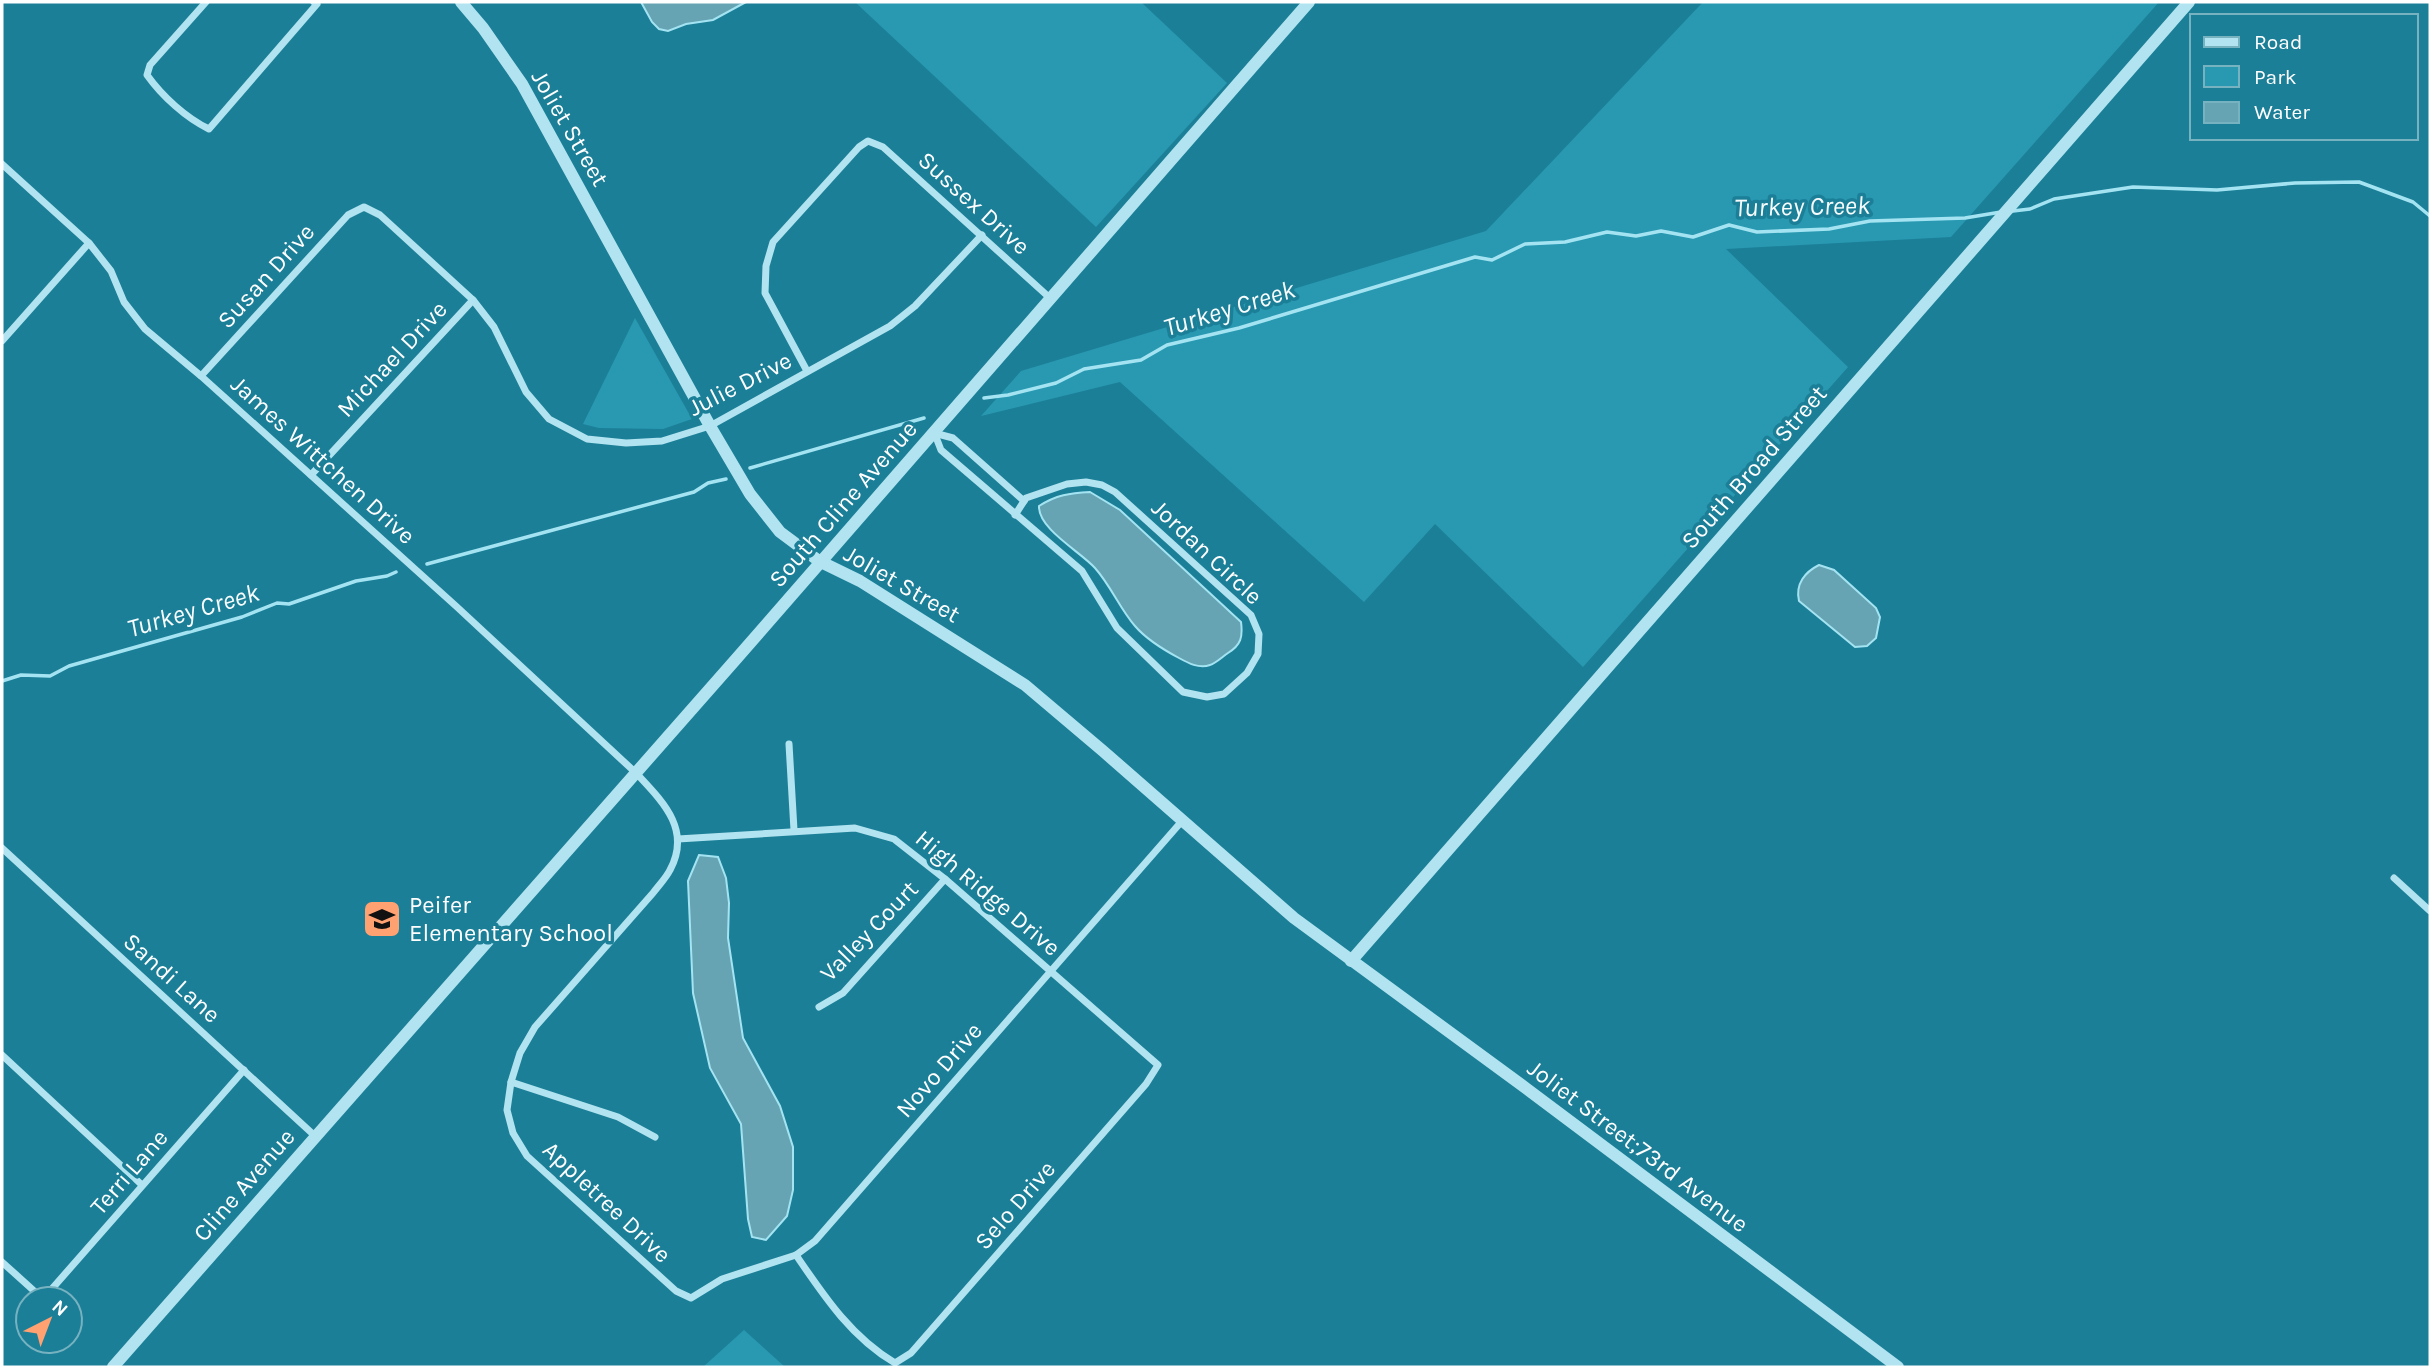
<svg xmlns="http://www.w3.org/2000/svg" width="2432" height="1369" font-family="Karla,sans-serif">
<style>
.green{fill:#2999b2}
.water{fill:#66a4b4;stroke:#a4e4f2;stroke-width:2}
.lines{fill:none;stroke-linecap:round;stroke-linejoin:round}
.stream{stroke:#a4e4f2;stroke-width:3.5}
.minor{stroke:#b1e4f0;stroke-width:7}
.tertiary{stroke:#b1e4f0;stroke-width:12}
.labels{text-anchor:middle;stroke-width:7;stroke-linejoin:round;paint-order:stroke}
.street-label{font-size:24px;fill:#fff;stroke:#1c7f98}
.poi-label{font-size:24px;fill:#fff;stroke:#1c7f98;text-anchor:start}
.water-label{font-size:26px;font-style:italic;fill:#f8fdfe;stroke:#1c7f98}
</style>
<rect width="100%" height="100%" fill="#1c7f98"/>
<g class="green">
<path d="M 855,2 L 1141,2 L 1227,83 L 1096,227 Z"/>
<path d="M 1703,2 L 2159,2 L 1951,237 L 1726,249 L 1848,367 L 1583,667 L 1435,524 L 1364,602 L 1120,382 L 981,416 L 1021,371 L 1486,231 Z"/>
<path d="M 635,318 L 692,419 L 663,429 L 599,428 L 583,424 Z"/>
<path d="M 744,1330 L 785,1367 L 703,1367 Z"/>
</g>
<g class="water">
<path d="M 641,2 L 746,2 L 713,20 L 686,24 L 668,31 L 659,29 L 652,22 Z"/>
<path d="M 1090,492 L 1120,510 L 1241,622 C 1243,637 1241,645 1228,653 C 1222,657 1216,663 1210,665 C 1199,669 1188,663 1179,658 C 1164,650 1147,640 1135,626 C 1120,609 1111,586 1095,568 C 1081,552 1038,529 1039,506 C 1056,495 1070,493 1090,492 Z"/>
<path d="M 1819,565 L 1834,570 L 1876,608 L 1880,617 L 1876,638 L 1867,646 L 1855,647 L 1799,601 C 1795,584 1805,572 1819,565 Z"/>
<path d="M 699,855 L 718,857 L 726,878 L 729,903 L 728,938 L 743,1038 L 780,1106 L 793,1147 L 793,1190 L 787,1216 L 766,1240 L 752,1237 L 748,1219 L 741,1124 L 710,1068 L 693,993 L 688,881 Z"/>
</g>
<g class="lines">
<g class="stream">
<path d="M 2013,211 L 2030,209 L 2054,199 L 2133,187 L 2217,190 L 2295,183 L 2359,182 L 2413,202 L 2430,216"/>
<path d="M 984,398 L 1008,395 L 1056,383 L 1084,369 L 1141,360 L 1167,345 L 1239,328 L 1475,257 L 1492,260 L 1525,244 L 1565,242 L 1607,232 L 1636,236 L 1661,231 L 1693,237 L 1729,225 L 1757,232 L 1829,229 L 1870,221 L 1965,218 L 2001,212"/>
<path d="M 750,468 L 924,418"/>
<path d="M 427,564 L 694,492 L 708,483 L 726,479"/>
<path d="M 2,681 L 21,675 L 50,676 L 69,666 L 242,617 L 277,603 L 289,604 L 356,581 L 387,576 L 396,572"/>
</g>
<g class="minor">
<path d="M 206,2 L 150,65 L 147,75 C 162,96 186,118 209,129 L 317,4 L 314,2"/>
<path d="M 2,164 L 89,243 L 111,271 L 124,302 L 145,329 L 201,376 L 457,607 L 636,773 C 662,801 692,829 670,870 C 666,878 659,885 653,893 L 535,1027 L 520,1053 L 511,1082 L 507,1110 L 513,1133 L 527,1156 L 676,1291 L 691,1298 L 722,1279 L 796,1255 L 815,1241 L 1182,821"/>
<path d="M 2,341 L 89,243"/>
<path d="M 807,371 L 765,293 L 766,266 L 773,242 L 859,147 L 868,141 L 883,147 L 1051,299"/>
<path d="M 201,376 L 348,215 L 364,207 L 380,215 L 473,300 L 494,327 L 526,392 L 549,419 L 587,439 L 626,443 L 662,441 L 710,426 L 890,326 L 915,306 L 982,235"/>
<path d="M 934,432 L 941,450 L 1082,571 L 1117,628 L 1183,692 L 1207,697 L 1224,694 L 1247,673 L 1258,654 L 1259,634 L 1251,615 L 1115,492 L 1102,485 L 1086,482 L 1067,484 L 1026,498 L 1015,515"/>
<path d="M 934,433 L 953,438 L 1024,501"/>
<path d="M 311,475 L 473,300"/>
<path d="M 789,744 L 794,830"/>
<path d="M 678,839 L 855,828 L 894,839 L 945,879 L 1158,1065 L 1146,1084 L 911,1353 L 895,1363 C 851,1337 824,1296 796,1255"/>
<path d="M 2,848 L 315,1136"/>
<path d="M 2394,878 L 2430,911"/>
<path d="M 819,1007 L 843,993 L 945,879"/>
<path d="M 2,1055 L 142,1185"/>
<path d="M 511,1082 L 618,1117 L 655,1137"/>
<path d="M 2,1262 L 43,1299"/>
<path d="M 43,1299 L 244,1070"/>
</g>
<g class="tertiary">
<path d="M 461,2 L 483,28 L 522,84 L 710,426 L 750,494 L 780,532 L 819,561 L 860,581 L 1025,685 L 1103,751 L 1294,918 L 1527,1089 L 1898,1367"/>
<path d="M 1351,961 L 2189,2"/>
<path d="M 113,1367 L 737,658 L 1309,2"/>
</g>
</g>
<defs>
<symbol id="school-square" viewBox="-11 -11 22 22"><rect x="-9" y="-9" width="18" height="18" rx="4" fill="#ffa170" stroke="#1c7f98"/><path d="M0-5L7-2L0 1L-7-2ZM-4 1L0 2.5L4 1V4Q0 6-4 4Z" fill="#111"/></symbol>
</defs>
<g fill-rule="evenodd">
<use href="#school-square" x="360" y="897" width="44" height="44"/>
</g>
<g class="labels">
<g class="street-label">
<text transform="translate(570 128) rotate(60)" y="8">Joliet Street</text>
<text transform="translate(974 203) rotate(42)" y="8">Sussex Drive</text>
<text transform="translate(266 276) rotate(-48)" y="8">Susan Drive</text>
<text transform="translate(392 359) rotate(-47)" y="8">Michael Drive</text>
<text transform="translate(740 384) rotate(-27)" y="8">Julie Drive</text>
<text transform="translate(323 460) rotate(42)" y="8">James Wittchen Drive</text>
<text transform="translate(1754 467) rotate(-49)" y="8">South Broad Street</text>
<text transform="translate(843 504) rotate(-49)" y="8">South Cline Avenue</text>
<text transform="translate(1207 552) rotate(43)" y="8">Jordan Circle</text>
<text transform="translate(902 584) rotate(30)" y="8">Joliet Street</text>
<text transform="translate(988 893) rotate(40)" y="8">High Ridge Drive</text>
<text transform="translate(869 931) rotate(-46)" y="8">Valley Court</text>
<text transform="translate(172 978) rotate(42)" y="8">Sandi Lane</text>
<text transform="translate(939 1070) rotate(-49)" y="8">Novo Drive</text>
<text transform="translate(1638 1146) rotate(37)" y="8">Joliet Street;73rd Avenue</text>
<text transform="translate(129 1172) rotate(-49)" y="8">Terri Lane</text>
<text transform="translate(244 1185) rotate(-49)" y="8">Cline Avenue</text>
<text transform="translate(607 1202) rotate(43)" y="8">Appletree Drive</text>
<text transform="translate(1015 1205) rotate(-49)" y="8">Selo Drive</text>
</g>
<g class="poi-label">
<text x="409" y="913">Peifer<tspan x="409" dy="28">Elementary School</tspan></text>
</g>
<g class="water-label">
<text transform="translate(1802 206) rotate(-1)" y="9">Turkey Creek</text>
<text transform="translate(1229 308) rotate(-17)" y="9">Turkey Creek</text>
<text transform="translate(193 610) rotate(-16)" y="9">Turkey Creek</text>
</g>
</g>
<rect width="2432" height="1369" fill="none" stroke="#ffffff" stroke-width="7"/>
<rect x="2190" y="14" width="228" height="126" fill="#1c7f98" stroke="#77b2c1" stroke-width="2"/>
<rect x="2204" y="37" width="35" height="10" fill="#b1e4f0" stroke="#77b2c1" stroke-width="2"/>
<text x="2254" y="49" font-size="21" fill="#ffffff">Road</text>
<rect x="2204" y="66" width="35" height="21" fill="#2999b2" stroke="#77b2c1" stroke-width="2"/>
<text x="2254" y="84" font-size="21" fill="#ffffff">Park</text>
<rect x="2204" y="102" width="35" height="21" fill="#66a4b4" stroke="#77b2c1" stroke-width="2"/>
<text x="2254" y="119" font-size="21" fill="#ffffff">Water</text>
<g transform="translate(49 1320) rotate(42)"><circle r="33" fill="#1c7f98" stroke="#77b2c1" stroke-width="2"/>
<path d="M0-5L12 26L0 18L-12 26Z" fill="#ffa170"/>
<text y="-10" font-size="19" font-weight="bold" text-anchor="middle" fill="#ffffff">N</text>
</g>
</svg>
